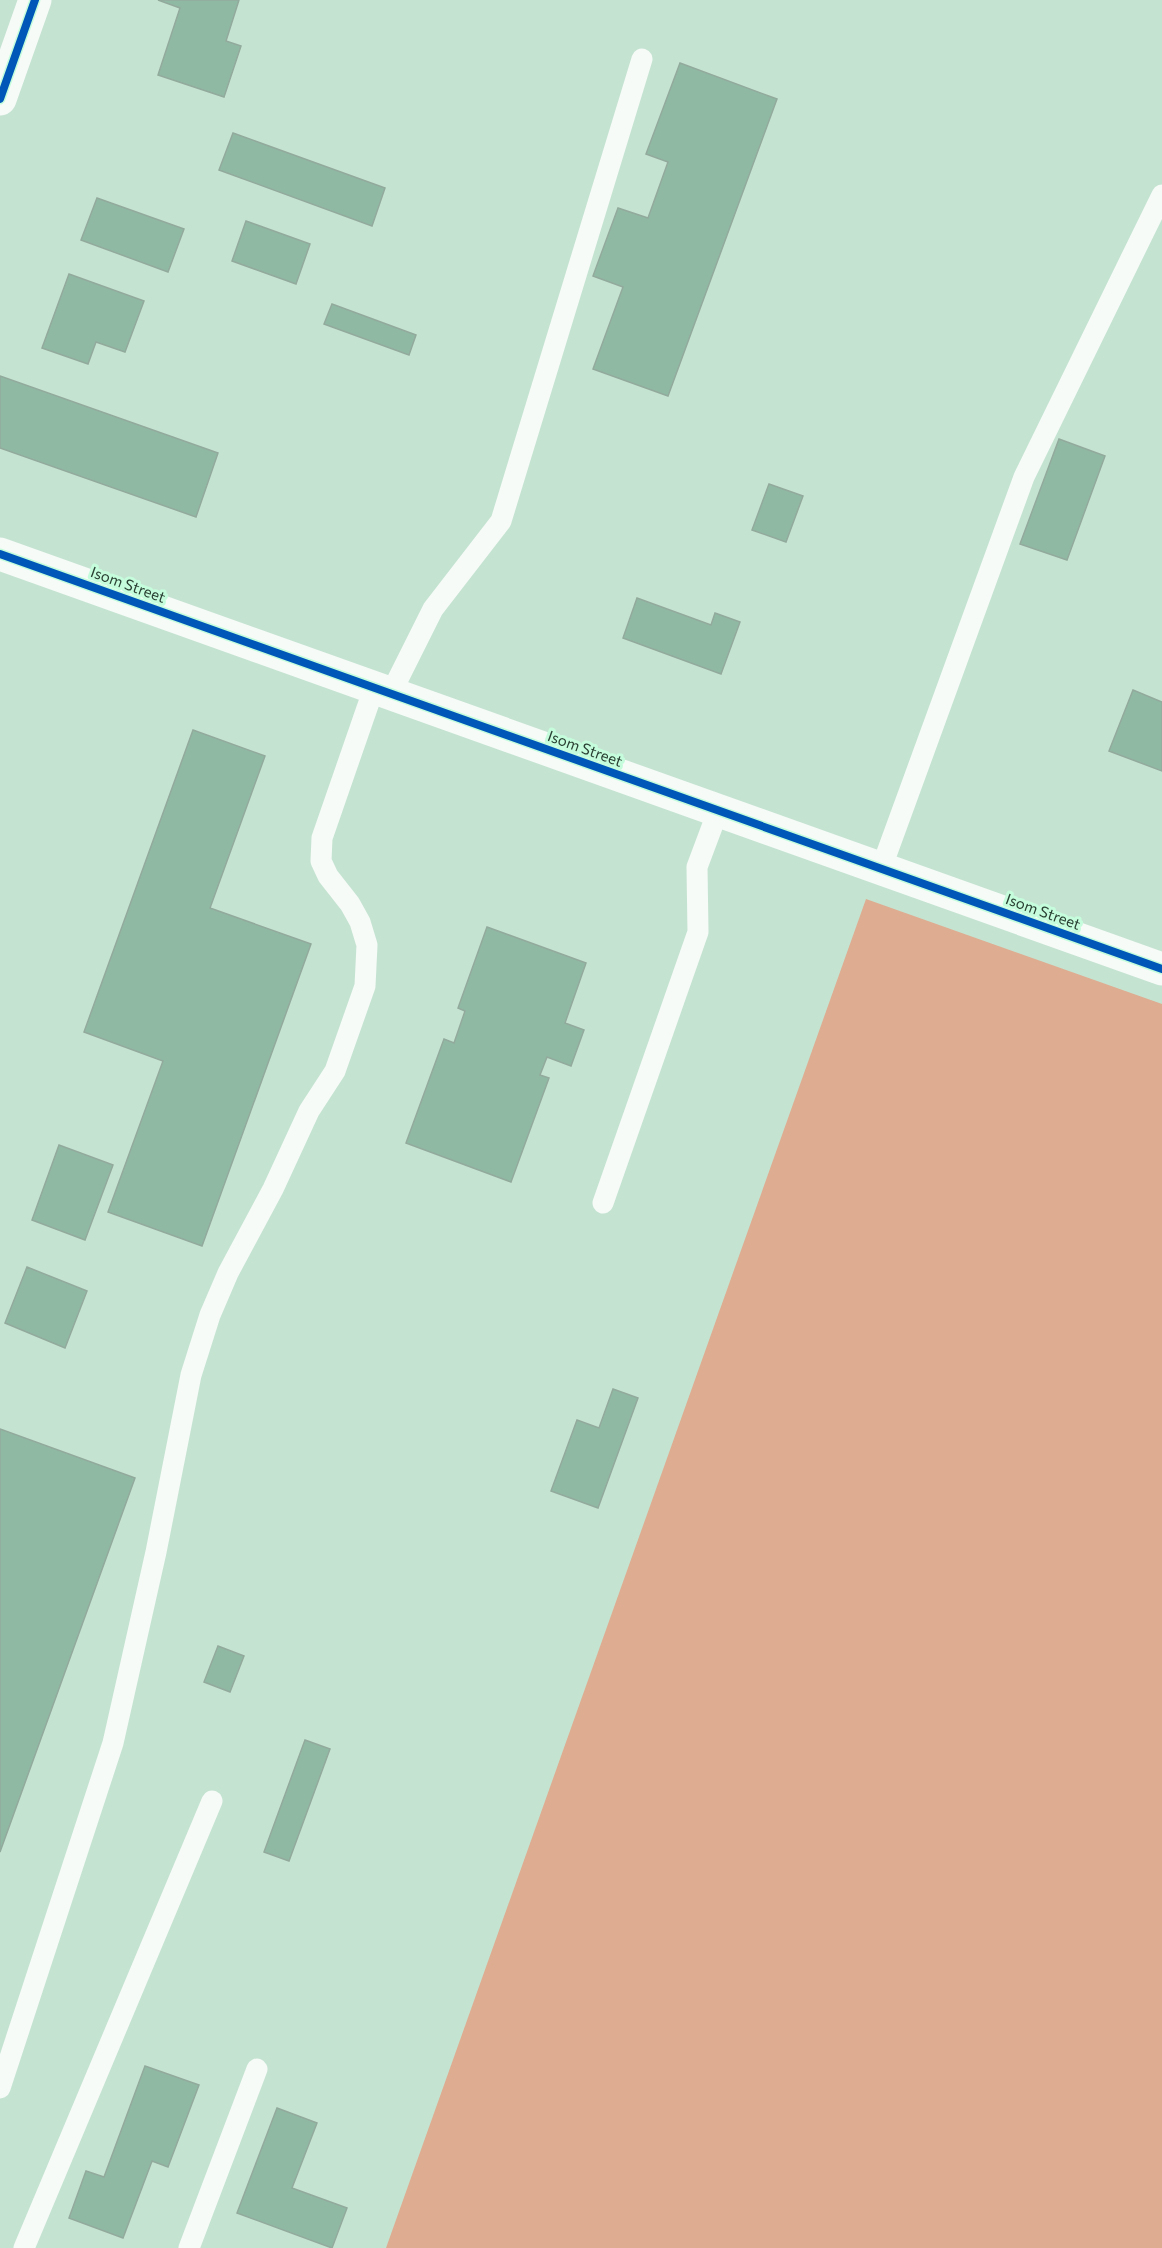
<svg xmlns="http://www.w3.org/2000/svg" width="1162" height="2248" font-family="Commissioner,sans-serif">
<style>
.forest{fill:#deac90}
.building{fill:#90b9a4;stroke:#92aa9c;stroke-width:1.5}
.lines{fill:none;stroke-linecap:round;stroke-linejoin:round}
.lane{stroke:#f6fbf8;stroke-width:21}
.street{stroke:#f6fbf8;stroke-width:33}
.cycleway-casing{stroke:#c5fddc;stroke-width:11}
.cycleway{stroke:#0057b8;stroke-width:8}
.labels{text-anchor:middle;stroke-width:6;stroke-linejoin:round;paint-order:stroke}
.street-label{font-size:15px;fill:#2a4033;stroke:#c5fddc}
</style>
<rect width="100%" height="100%" fill="#c5e3d1"/>
<path class="forest" d="M 866,899 L 1162,1004 L 1162,2248 L 386,2248 Z"/>
<g class="building">
<path d="M 158,0 L 239,0 L 226,41 L 241,46 L 224,97 L 158,75 L 180,8 Z"/>
<path d="M 680,63 L 777,99 L 668,396 L 593,369 L 623,287 L 593,276 L 618,208 L 648,218 L 668,162 L 646,154 Z"/>
<path d="M 233,133 L 385,188 L 372,226 L 219,170 Z"/>
<path d="M 97,198 L 184,229 L 168,272 L 81,240 Z"/>
<path d="M 246,221 L 310,244 L 296,284 L 232,261 Z"/>
<path d="M 69,274 L 144,301 L 125,352 L 96,342 L 88,364 L 42,348 Z"/>
<path d="M 332,304 L 416,335 L 409,355 L 324,324 Z"/>
<path d="M 0,376 L 218,453 L 196,517 L 0,448 Z"/>
<path d="M 1059,439 L 1105,456 L 1067,560 L 1020,544 Z"/>
<path d="M 769,484 L 803,496 L 786,542 L 752,530 Z"/>
<path d="M 637,598 L 711,625 L 715,613 L 740,622 L 721,674 L 623,638 Z"/>
<path d="M 1133,690 L 1162,702 L 1162,771 L 1109,751 Z"/>
<path d="M 193,730 L 265,756 L 210,908 L 311,944 L 202,1246 L 108,1212 L 163,1061 L 84,1032 Z"/>
<path d="M 487,927 L 586,963 L 565,1023 L 584,1030 L 571,1066 L 547,1057 L 540,1075 L 549,1078 L 511,1182 L 406,1143 L 444,1039 L 454,1043 L 465,1011 L 458,1008 Z"/>
<path d="M 59,1145 L 113,1165 L 85,1240 L 32,1220 Z"/>
<path d="M 27,1267 L 87,1291 L 65,1348 L 5,1323 Z"/>
<path d="M 613,1389 L 638,1398 L 598,1508 L 551,1491 L 577,1420 L 599,1428 Z"/>
<path d="M 0,1429 L 135,1478 L 0,1852 Z"/>
<path d="M 218,1646 L 244,1656 L 230,1692 L 204,1682 Z"/>
<path d="M 305,1740 L 330,1749 L 289,1861 L 264,1852 Z"/>
<path d="M 145,2066 L 199,2085 L 168,2167 L 152,2161 L 123,2238 L 69,2218 L 86,2171 L 104,2177 Z"/>
<path d="M 277,2108 L 317,2123 L 292,2188 L 347,2208 L 332,2248 L 237,2213 Z"/>
</g>
<g class="lines">
<g class="lane">
<path d="M 391,693 L 433,609 L 501,521 L 642,59"/>
<path d="M 881,869 L 1024,477 L 1162,195"/>
<path d="M 603,1203 L 698,932 L 697,867 L 718,811"/>
<path d="M 0,2088 L 113,1743 L 156,1552 L 191,1375 L 210,1315 L 228,1273 L 273,1189 L 309,1111 L 335,1071 L 365,986 L 367,945 L 360,922 L 350,904 L 328,876 L 321,861 L 322,838 L 374,688"/>
<path d="M 24,2248 L 212,1801"/>
<path d="M 189,2248 L 257,2069"/>
</g>
<g class="street">
<path d="M 0,99 L 35,0"/>
<path d="M 0,554 L 1162,969"/>
</g>
<defs>
<g id="cycleway">
<path d="M 0,99 L 35,0"/>
<path d="M 0,554 L 1162,969"/>
</g>
</defs>
<use href="#cycleway" class="cycleway-casing"/>
<use href="#cycleway" class="cycleway"/>
</g>
<g class="labels">
<g class="street-label">
<text transform="translate(128 585) rotate(20)" y="5">Isom Street</text>
<text transform="translate(585 749) rotate(20)" y="5">Isom Street</text>
<text transform="translate(1043 912) rotate(20)" y="5">Isom Street</text>
</g>
</g>
</svg>
